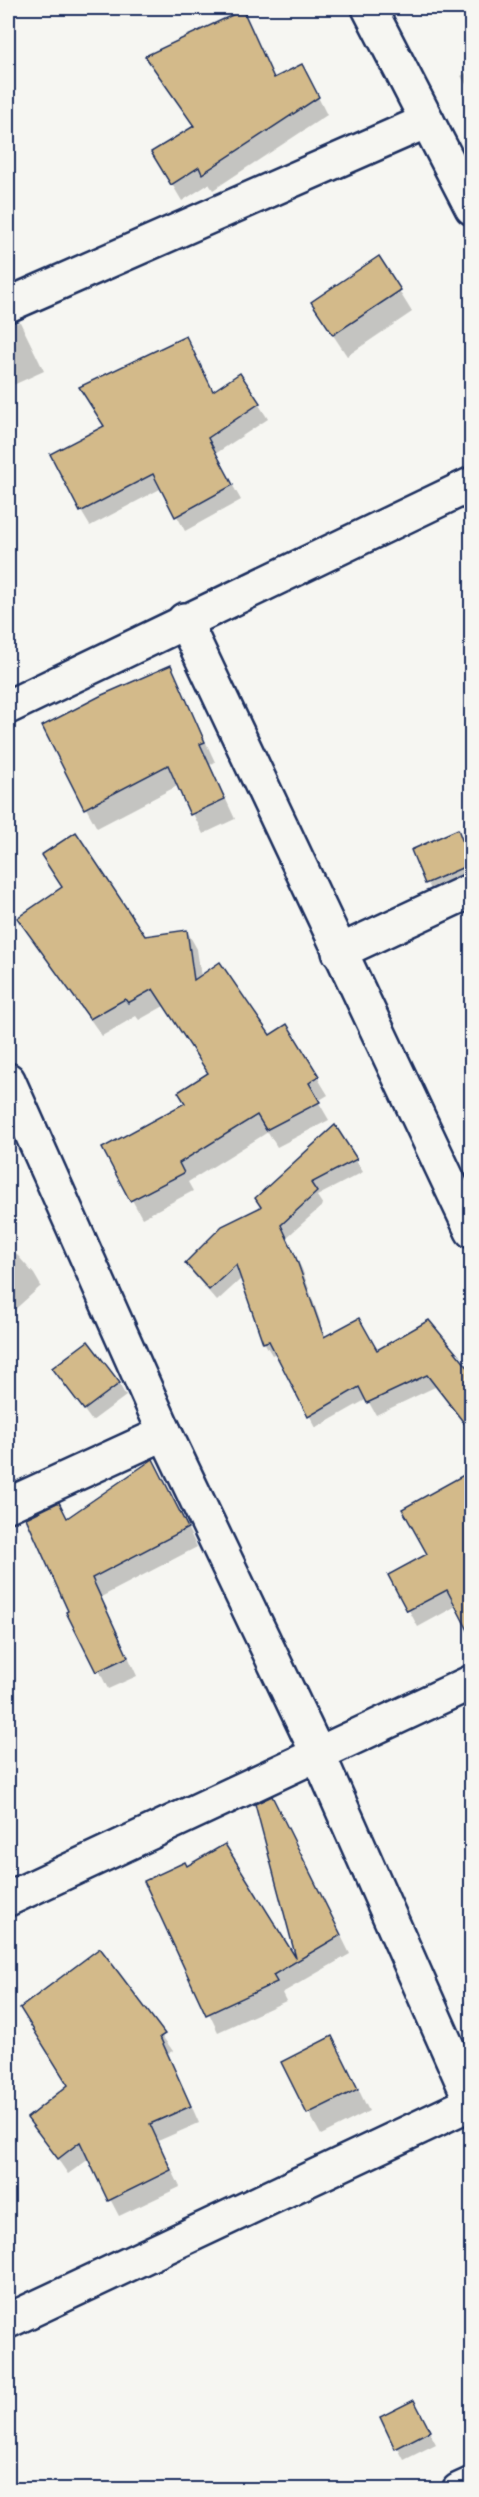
<svg xmlns="http://www.w3.org/2000/svg" width="479" height="2497" font-family="'Balsamiq Sans',sans-serif">
<style>
.shadow{fill:#0003}
.building{fill:#d3ba8a;stroke:#1b2f5e;stroke-width:1.5}
.lines{fill:none;stroke-linecap:round;stroke-linejoin:round}
.minor-casing{stroke:#1b2f5e;stroke-width:38}
.minor{stroke:#f6f6f2;stroke-width:33}
</style>
<rect width="100%" height="100%" fill="#f6f6f2"/>
<filter id="ink" filterUnits="userSpaceOnUse"><feTurbulence type="fractalNoise" baseFrequency=".0167" numOctaves="2"/><feDisplacementMap in="SourceGraphic" scale="12" xChannelSelector="R" yChannelSelector="G"/><feConvolveMatrix kernelMatrix="1 2 1 2 8 2 1 2 1" color-interpolation-filters="sRGB"/></filter>
<g filter="url(#ink)">
<g class="shadow">
<path d="M 242,12 L 275,79 L 311,83 L 327,115 L 213,190 L 209,184 L 182,201 L 163,169 L 195,127 L 147,56 Z"/>
<path d="M 472,69 L 472,94 L 461,76 Z"/>
<path d="M 399,291 L 412,312 L 347,356 L 325,323 Z"/>
<path d="M 20,322 L 44,371 L 11,386 L 8,380 L 8,325 Z"/>
<path d="M 186,338 L 214,393 L 240,375 L 268,419 L 215,454 L 241,500 L 185,531 L 162,488 L 90,526 L 81,511 L 106,427 Z"/>
<path d="M 171,667 L 215,762 L 210,765 L 235,819 L 203,834 L 179,785 L 97,828 L 86,808 Z"/>
<path d="M 458,831 L 472,859 L 472,879 L 434,896 L 413,851 Z"/>
<path d="M 19,919 L 145,937 L 187,931 L 197,949 L 201,977 L 269,1037 L 286,1026 L 328,1095 L 318,1101 L 329,1120 L 277,1147 L 268,1132 L 188,1182 L 193,1191 L 142,1218 L 104,1149 L 187,1104 L 209,1074 L 164,1006 L 139,1020 L 136,1016 L 102,1036 Z"/>
<path d="M 335,1127 L 363,1172 L 317,1196 L 323,1205 L 286,1238 L 302,1269 L 326,1338 L 377,1352 L 429,1322 L 472,1373 L 472,1400 L 456,1413 L 435,1387 L 376,1415 L 367,1399 L 316,1428 L 277,1353 L 272,1355 L 264,1342 L 242,1278 L 217,1301 L 194,1275 L 186,1263 L 263,1208 Z"/>
<path d="M 11,1248 L 34,1274 L 41,1286 L 12,1312 L 8,1305 L 8,1251 Z"/>
<path d="M 54,1369 L 119,1384 L 126,1396 L 92,1421 Z"/>
<path d="M 472,1473 L 472,1627 L 458,1605 L 418,1627 L 390,1575 L 429,1554 L 404,1510 Z"/>
<path d="M 163,1479 L 197,1547 L 101,1597 L 137,1676 L 108,1689 L 70,1611 L 68,1519 Z"/>
<path d="M 257,1805 L 282,1816 L 350,1954 L 282,1993 L 286,2001 L 218,2032 L 146,1882 L 187,1868 L 224,1846 L 299,1965 Z"/>
<path d="M 99,1950 L 173,2051 L 168,2053 L 199,2123 L 158,2141 L 180,2187 L 119,2216 L 89,2159 L 68,2174 L 29,2118 L 69,2085 Z"/>
<path d="M 344,2060 L 369,2111 L 321,2135 L 309,2113 Z"/>
<path d="M 420,2414 L 436,2444 L 404,2460 L 382,2418 Z"/>
<path d="M 8,2469 L 14,2490 L 8,2490 Z"/>
</g>
<g class="building">
<path d="M 243,10 L 274,78 L 302,64 L 319,97 L 202,174 L 199,167 L 171,185 L 151,152 L 194,126 L 145,56 Z"/>
<path d="M 379,256 L 401,290 L 333,335 L 311,302 Z"/>
<path d="M 186,336 L 213,391 L 240,373 L 260,403 L 208,438 L 233,485 L 175,517 L 153,474 L 80,512 L 50,454 L 104,426 L 79,387 Z"/>
<path d="M 171,665 L 205,742 L 200,744 L 225,799 L 190,815 L 168,765 L 84,809 L 42,726 L 102,695 Z"/>
<path d="M 458,829 L 471,864 L 425,884 L 411,850 Z"/>
<path d="M 76,832 L 145,936 L 187,930 L 194,980 L 220,962 L 270,1035 L 287,1024 L 319,1076 L 309,1083 L 320,1102 L 266,1130 L 257,1115 L 179,1163 L 184,1173 L 130,1201 L 102,1148 L 185,1103 L 178,1092 L 208,1073 L 153,989 L 128,1003 L 125,999 L 90,1019 L 17,918 L 62,887 L 41,855 Z"/>
<path d="M 335,1125 L 357,1159 L 311,1183 L 317,1192 L 281,1225 L 295,1255 L 324,1337 L 359,1318 L 377,1350 L 429,1320 L 471,1371 L 471,1432 L 427,1375 L 367,1403 L 359,1387 L 308,1417 L 269,1341 L 263,1343 L 236,1265 L 209,1290 L 185,1263 L 222,1226 L 261,1207 L 255,1198 Z"/>
<path d="M 88,1341 L 120,1383 L 84,1410 L 52,1368 Z"/>
<path d="M 153,1459 L 188,1528 L 92,1578 L 128,1657 L 96,1672 L 66,1612 L 68,1611 L 26,1518 L 59,1502 L 67,1518 Z"/>
<path d="M 471,1471 L 471,1636 L 447,1590 L 407,1611 L 388,1575 L 427,1554 L 402,1509 Z"/>
<path d="M 272,1796 L 341,1935 L 273,1975 L 277,1982 L 206,2015 L 144,1881 L 185,1862 L 187,1866 L 225,1844 L 296,1958 L 255,1804 Z"/>
<path d="M 100,1948 L 165,2034 L 160,2037 L 191,2106 L 150,2124 L 171,2170 L 108,2201 L 80,2142 L 58,2159 L 27,2118 L 68,2085 L 20,2008 Z"/>
<path d="M 332,2036 L 358,2089 L 307,2114 L 281,2062 Z"/>
<path d="M 414,2400 L 430,2431 L 395,2449 L 380,2417 Z"/>
</g>
<g class="lines">
<defs>
<g id="minor">
<path d="M 369,8 L 472,208"/>
<path d="M 8,305 L 427,121"/>
<path d="M 184,620 L 472,1231"/>
<path d="M 8,707 L 472,484"/>
<path d="M 339,952 L 472,890"/>
<path d="M 8,1080 L 165,1433 L 318,1754 L 472,2103"/>
<path d="M 8,1505 L 165,1433"/>
<path d="M 8,1899 L 472,1682"/>
<path d="M 8,2321 L 471,2103"/>
<path d="M 459,2490 L 472,2484"/>
</g>
</defs>
<use href="#minor" class="minor-casing"/>
<use href="#minor" class="minor"/>
</g>
</g>
<rect width="479" height="2497" fill="none" stroke="#f6f6f2" stroke-width="30"/>
<rect x="15" y="15" width="449" height="2467" fill="none" stroke="#1b2f5e" stroke-width="2" filter="url(#ink)"/>
</svg>
